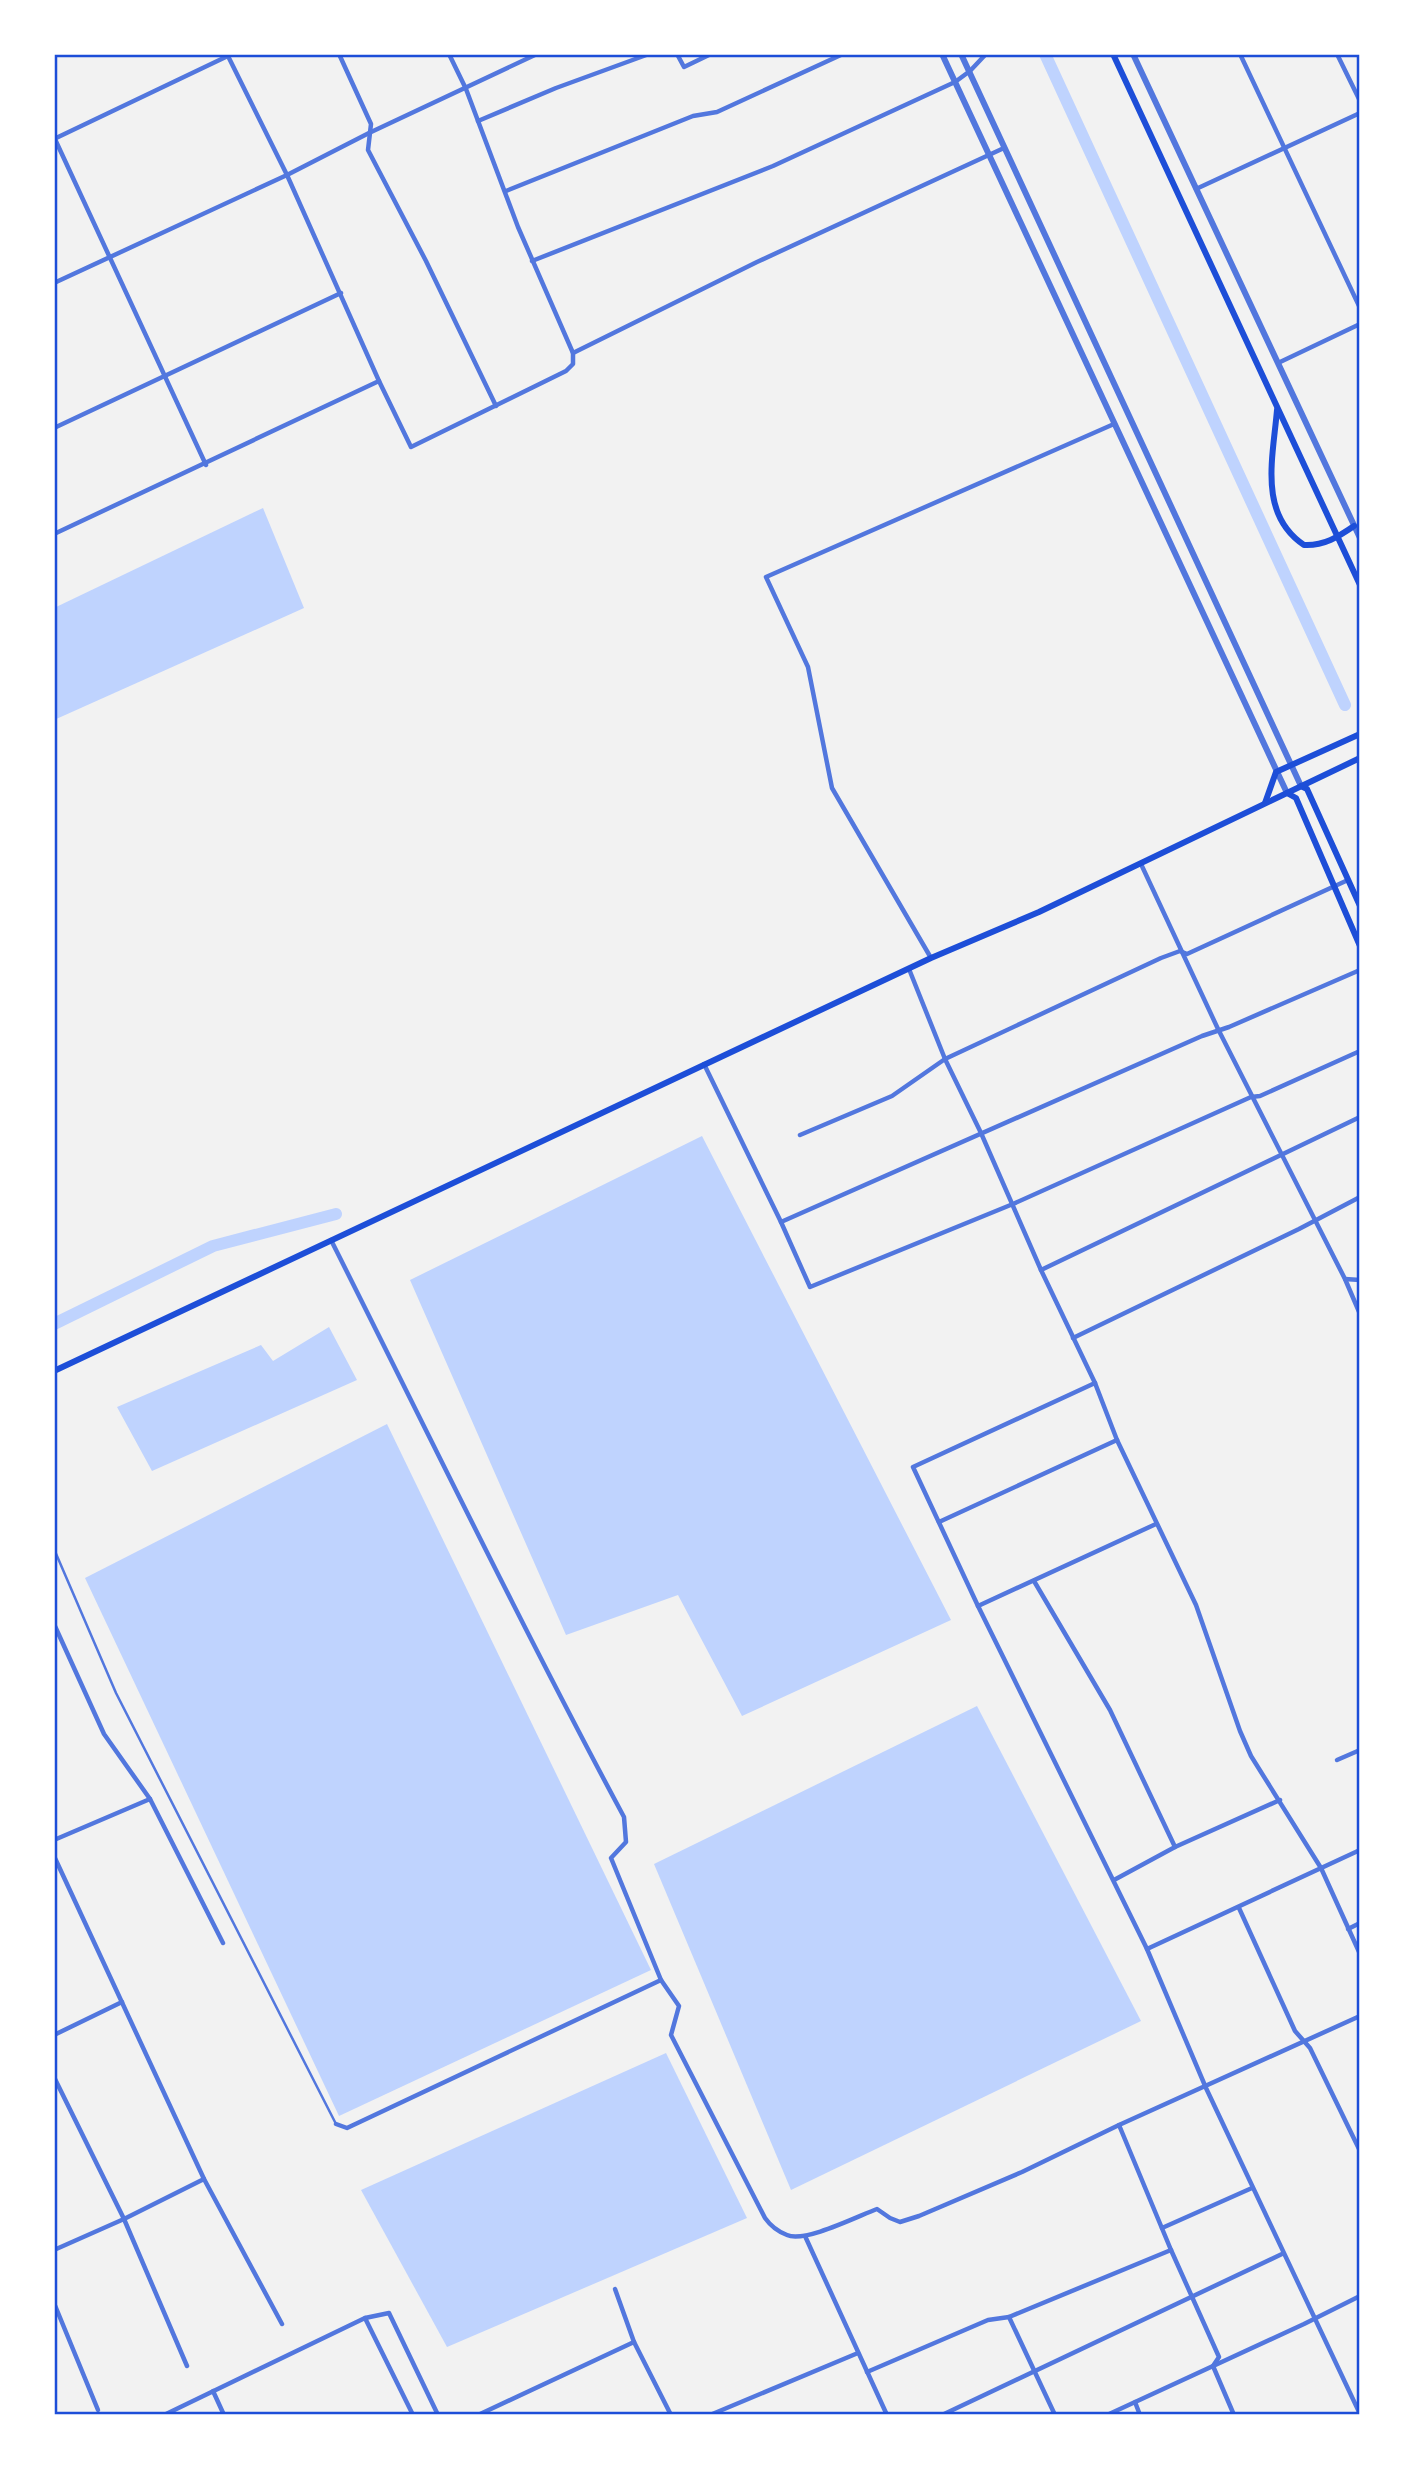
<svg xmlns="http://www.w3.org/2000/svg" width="1414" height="2469" font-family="'Source Sans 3',sans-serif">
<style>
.water{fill:#bfd3fe}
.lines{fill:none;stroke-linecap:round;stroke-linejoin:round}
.canal{stroke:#bfd3fe;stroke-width:12}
.service{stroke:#5277de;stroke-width:2.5}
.minor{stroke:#5277de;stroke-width:4.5}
.tertiary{stroke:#5277de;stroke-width:6}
.secondary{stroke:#1d4ed8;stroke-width:6}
.neatline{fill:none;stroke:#1d4ed8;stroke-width:2.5}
</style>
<rect width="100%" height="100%" fill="#f2f2f2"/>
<g class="water">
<path d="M 263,508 L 304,608 L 54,720 L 54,608 Z"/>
<path d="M 702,1136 L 951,1620 L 742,1716 L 678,1595 L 566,1635 L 410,1280 Z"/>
<path d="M 329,1327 L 357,1380 L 152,1471 L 117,1407 L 261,1345 L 273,1361 Z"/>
<path d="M 387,1424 L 651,1970 L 339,2116 L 85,1578 Z"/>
<path d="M 977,1706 L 1141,2021 L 791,2190 L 654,1864 Z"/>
<path d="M 666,2053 L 747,2218 L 447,2347 L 361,2190 Z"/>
</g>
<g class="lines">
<g class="canal">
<path d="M 1045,54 L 1345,705"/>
<path d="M 54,1324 L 213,1246 L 336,1214"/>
</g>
<path class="service" d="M 54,1549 L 116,1693 L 336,2124"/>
<g class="minor">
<path d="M 227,54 L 287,175 L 379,381 L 411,447 L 566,371 L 573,364 L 573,353 L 518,227 L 466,89 L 449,54"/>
<path d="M 339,54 L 371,124 L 368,150 L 426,261 L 496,406"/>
<path d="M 677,54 L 684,67 L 711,54"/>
<path d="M 1240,54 L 1360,308"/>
<path d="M 1337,54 L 1360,101"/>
<path d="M 478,121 L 556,88 L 649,54"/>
<path d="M 54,137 L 206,465"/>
<path d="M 54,139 L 232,54"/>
<path d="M 1196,189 L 1360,113"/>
<path d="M 506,191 L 693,116 L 717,112 L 843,54"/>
<path d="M 532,261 L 773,166 L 955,82 L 970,71 L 986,54"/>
<path d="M 54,283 L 287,175 L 369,133 L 537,54"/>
<path d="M 573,353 L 757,262 L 1004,148"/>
<path d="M 1278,363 L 1360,324"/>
<path d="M 54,428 L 341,293"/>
<path d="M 54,534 L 379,381"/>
<path d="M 1141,864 L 1218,1029 L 1345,1279 L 1360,1314"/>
<path d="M 931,958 L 832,788 L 808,667 L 766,577 L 1114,424"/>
<path d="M 909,969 L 945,1059 L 981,1133 L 1041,1270 L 1095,1383 L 1117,1440 L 1196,1605 L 1240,1731 L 1251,1756 L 1321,1868 L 1360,1954"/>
<path d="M 704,1064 L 781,1222 L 810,1287 L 1013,1204 L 1251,1097 L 1260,1096 L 1360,1051"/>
<path d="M 800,1135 L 892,1096 L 945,1059 L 1161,958 L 1180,951 L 1187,954 L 1348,880"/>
<path d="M 781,1222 L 1202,1036 L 1229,1027 L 1360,970"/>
<path d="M 331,1240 C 428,1433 522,1627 624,1817 L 626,1842 L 611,1858 L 661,1980"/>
<path d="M 1041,1270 L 1360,1117"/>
<path d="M 1345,1279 L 1360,1280"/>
<path d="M 1073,1338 L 1299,1229 L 1360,1197"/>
<path d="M 1095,1383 L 913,1467 L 978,1606 L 1147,1949 L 1206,2088 L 1360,2414"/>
<path d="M 939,1522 L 1117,1440"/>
<path d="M 1034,1581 L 1110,1710 L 1175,1847"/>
<path d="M 978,1606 L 1156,1524"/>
<path d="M 54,1624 L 104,1734 L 150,1799 L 223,1943"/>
<path d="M 1337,1760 L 1360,1750"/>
<path d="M 54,1840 L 150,1799"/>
<path d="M 54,1856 L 204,2179 L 282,2324"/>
<path d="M 1114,1880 L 1175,1847 L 1280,1800"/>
<path d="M 1239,1908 L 1295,2031 L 1310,2048 L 1360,2151"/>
<path d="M 1348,1929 L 1360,1923"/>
<path d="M 1147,1949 L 1360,1850"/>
<path d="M 54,2035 L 122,2002"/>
<path d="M 54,2077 L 124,2219 L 187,2366"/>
<path d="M 336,2124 L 347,2128 L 661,1980 L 679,2006 L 671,2035 L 765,2218 C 770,2225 779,2232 787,2235 C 805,2243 858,2216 877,2209 L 890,2218 L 900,2222 L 919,2216 L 1022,2172 L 1119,2125 L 1360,2016"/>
<path d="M 1119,2125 L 1171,2250 L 1219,2357 L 1213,2366 L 1234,2415"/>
<path d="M 1162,2228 L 1252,2188"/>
<path d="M 805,2236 L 887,2415"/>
<path d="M 54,2250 L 124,2219 L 204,2179"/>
<path d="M 615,2289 L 634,2342 L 671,2415"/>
<path d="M 54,2303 L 98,2410"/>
<path d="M 1009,2317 L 1055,2415"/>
<path d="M 365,2318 L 413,2415"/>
<path d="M 867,2372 L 988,2320 L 1009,2317 L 1171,2250"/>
<path d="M 213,2391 L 224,2415"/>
<path d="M 1135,2402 L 1140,2415"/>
<path d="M 164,2415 L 365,2318 L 389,2313 L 438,2415"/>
<path d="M 478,2415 L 634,2342"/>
<path d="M 710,2415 L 858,2353"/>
<path d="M 942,2415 L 1282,2254"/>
<path d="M 1107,2415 L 1304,2324 L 1360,2296"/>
</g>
<g class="tertiary">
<path d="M 942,54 L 1287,793"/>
<path d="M 961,54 L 1301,786"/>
<path d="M 1133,54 L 1360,538"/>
</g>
<g class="secondary">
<path d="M 1113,54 L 1360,585"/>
<path d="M 1277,410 C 1273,458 1258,514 1304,545 C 1324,546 1338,537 1354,526"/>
<path d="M 1301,786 L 1307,789 L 1360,906"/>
<path d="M 1287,793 L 1296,798 L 1360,946"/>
<path d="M 1265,803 L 1276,772 L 1360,734"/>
<path d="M 54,1371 L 931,958 L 1039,912 L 1360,758"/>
</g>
</g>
<rect width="1414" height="2469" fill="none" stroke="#ffffff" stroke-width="112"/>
<rect x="56" y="56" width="1302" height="2357" class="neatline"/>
</svg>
